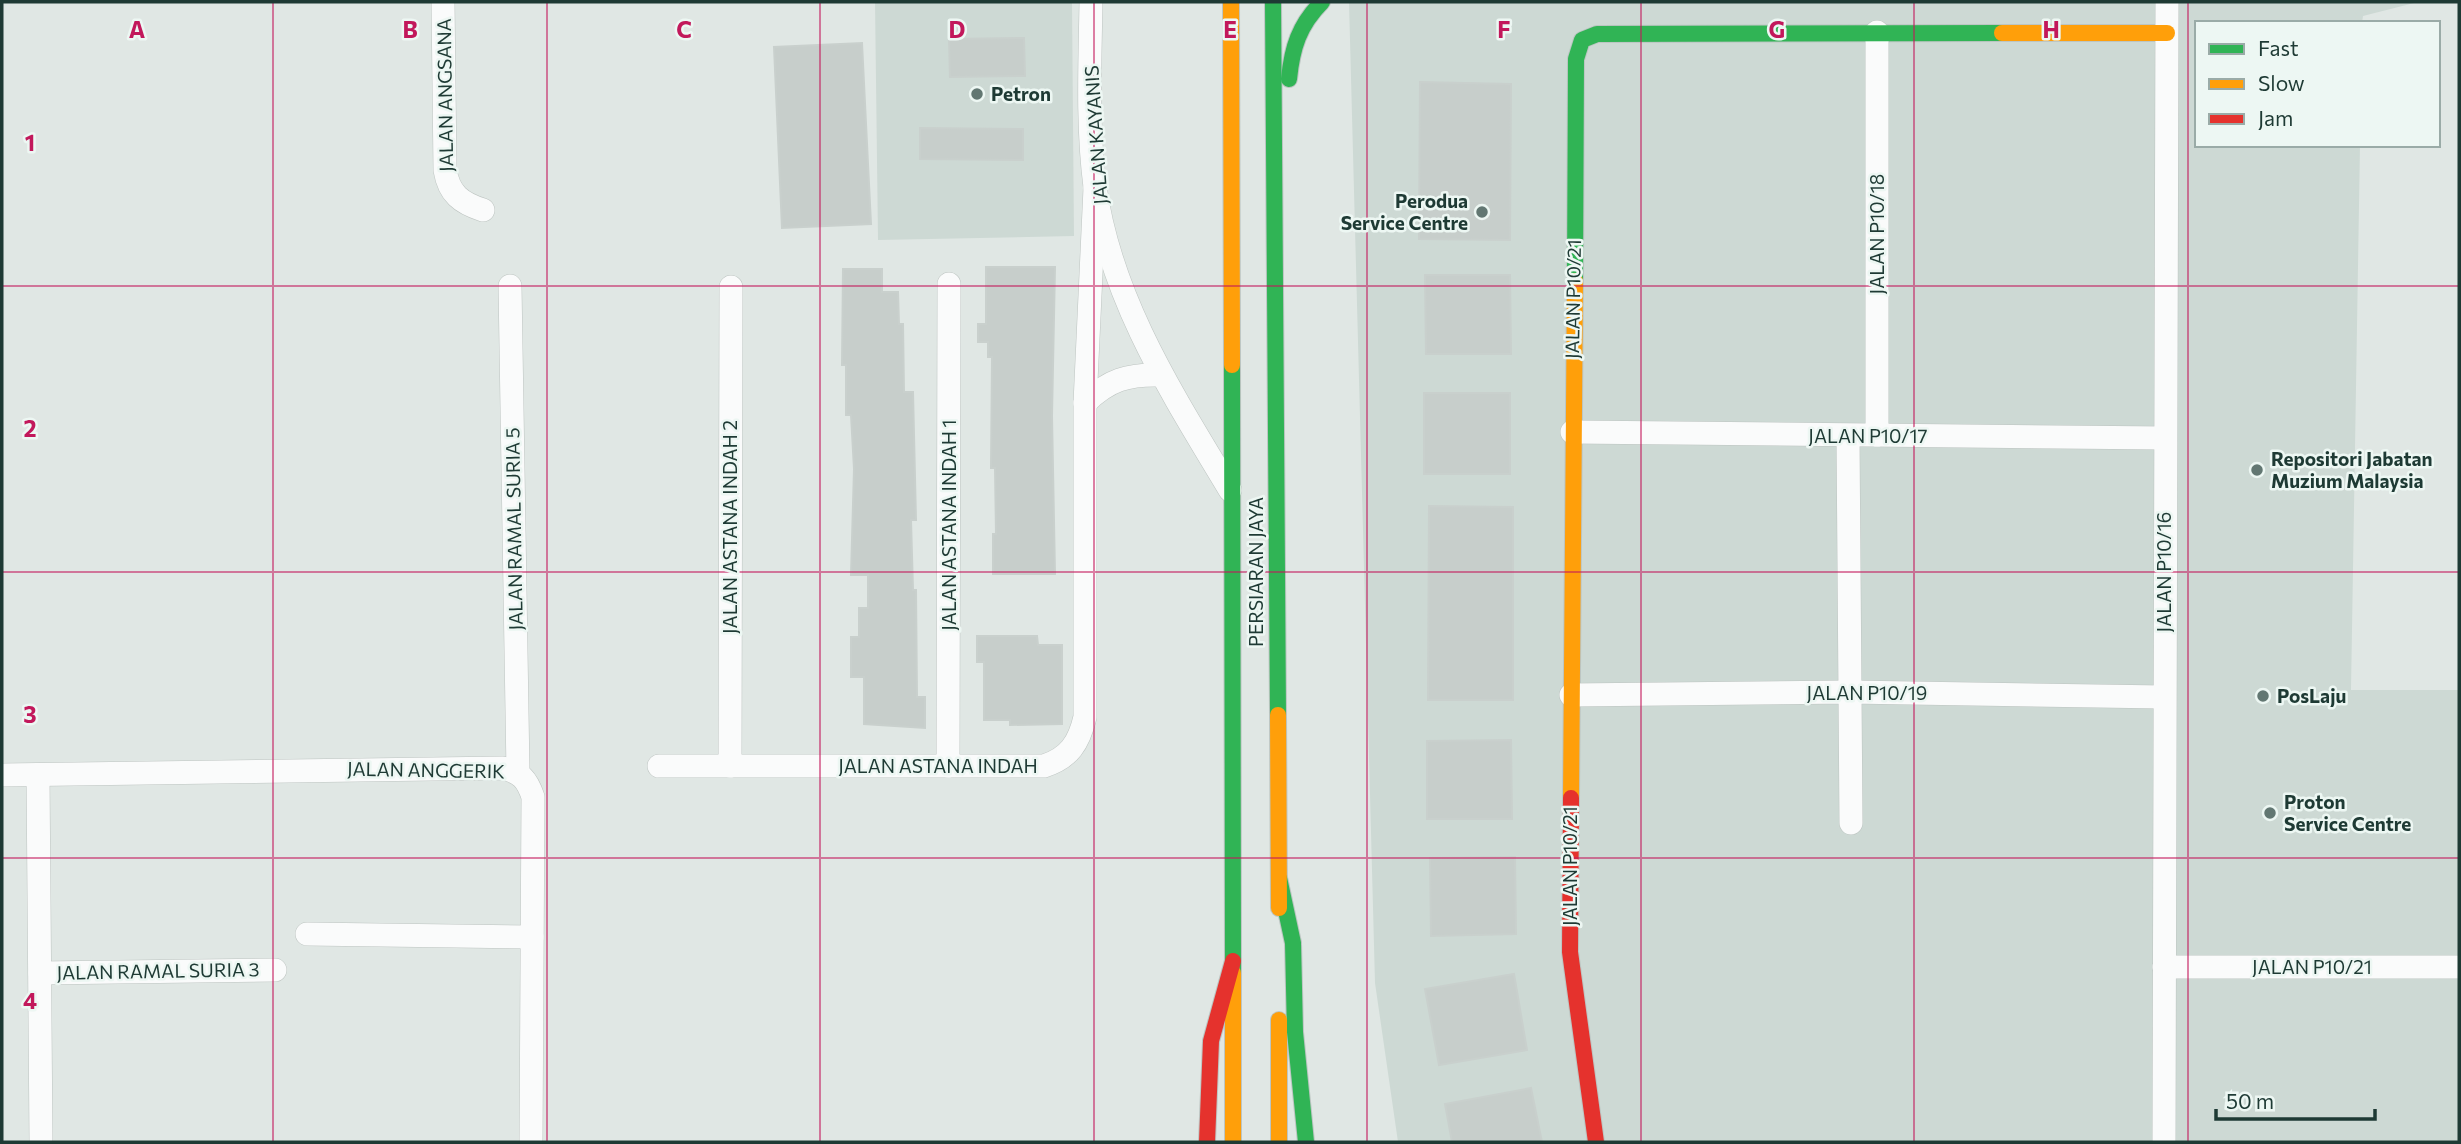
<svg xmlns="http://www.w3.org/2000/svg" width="2461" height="1144" font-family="Commissioner,sans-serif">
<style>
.built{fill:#cdd9d4}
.building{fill:#c7cecb;stroke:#c9d0cd;stroke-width:2}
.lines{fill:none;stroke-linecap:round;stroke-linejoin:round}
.street-casing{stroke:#bdc4c1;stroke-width:24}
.fast-casing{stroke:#bcc5c2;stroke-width:18}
.slow-casing{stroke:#bcc5c2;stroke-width:18}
.jam-casing{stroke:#bcc5c2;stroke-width:18}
.street{stroke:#fafbfb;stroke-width:23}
.fast{stroke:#30b455;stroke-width:16}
.slow{stroke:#ff9f0a;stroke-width:16}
.jam{stroke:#e5322d;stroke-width:16}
.grid{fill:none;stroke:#c2185b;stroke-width:2;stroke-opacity:0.55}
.poi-dot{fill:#627772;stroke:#edf7f3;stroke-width:2.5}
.labels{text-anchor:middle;stroke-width:5;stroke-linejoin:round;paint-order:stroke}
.poi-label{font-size:19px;font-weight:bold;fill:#1e3a34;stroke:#edf7f3;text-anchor:start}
.street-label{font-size:19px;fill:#1e3a34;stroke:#edf7f3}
.grid-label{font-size:23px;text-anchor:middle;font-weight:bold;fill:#c2185b;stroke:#edf7f3;stroke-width:5;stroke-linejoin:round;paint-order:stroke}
</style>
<rect width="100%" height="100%" fill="#e0e7e4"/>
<g class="built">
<path d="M 875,2 L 1072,2 L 1074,236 L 878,240 Z"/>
<path d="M 1349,2 L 2418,2 L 2363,16 L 2362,23 L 2197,23 L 2197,145 L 2360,145 L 2351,690 L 2459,690 L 2459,1142 L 1398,1142 L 1375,983 Z"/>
</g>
<g class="building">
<path d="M 1024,38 L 1025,76 L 950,77 L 949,39 Z"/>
<path d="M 862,43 L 871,224 L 782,228 L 774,47 Z"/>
<path d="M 1420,82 L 1511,84 L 1510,240 L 1419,239 Z"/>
<path d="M 920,128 L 1023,129 L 1023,160 L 920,159 Z"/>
<path d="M 986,267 L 1055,267 L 1052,416 L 1055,574 L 993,574 L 993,534 L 996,534 L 995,468 L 991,468 L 992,357 L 988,357 L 988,342 L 978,342 L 978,324 L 986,324 Z"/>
<path d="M 843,269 L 882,269 L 882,292 L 898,292 L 899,324 L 903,324 L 904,392 L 913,392 L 916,520 L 911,520 L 913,590 L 916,590 L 917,697 L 925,697 L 925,728 L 864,724 L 864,677 L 851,677 L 851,637 L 859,637 L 859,608 L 868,608 L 868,575 L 851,575 L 854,469 L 851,415 L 846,415 L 846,365 L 842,365 Z"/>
<path d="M 1425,275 L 1510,275 L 1511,354 L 1426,354 Z"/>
<rect x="1424" y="393" width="86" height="81"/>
<path d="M 1429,506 L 1513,507 L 1513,700 L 1428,700 Z"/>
<path d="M 977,636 L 1037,636 L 1038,645 L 1062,645 L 1062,724 L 1010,725 L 1010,720 L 984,720 L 984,662 L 977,662 Z"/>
<path d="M 1511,740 L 1512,819 L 1427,819 L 1427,741 Z"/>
<path d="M 1515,857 L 1516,934 L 1431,936 L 1430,858 Z"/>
<path d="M 1514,974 L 1527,1050 L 1439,1065 L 1425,989 Z"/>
<path d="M 1531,1088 L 1542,1142 L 1452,1142 L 1445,1104 Z"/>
</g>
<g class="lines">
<defs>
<g id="street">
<path d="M 443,2 L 445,170 C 449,194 461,203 483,210"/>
<path d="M 1091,2 C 1090,63 1087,126 1095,187 C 1111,300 1173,395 1230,490"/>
<path d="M 1877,32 L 1877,435"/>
<path d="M 510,286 L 518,772"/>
<path d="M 1085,403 C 1108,380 1128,374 1161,375"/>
<path d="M 1572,432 L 2165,438"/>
<path d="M 1848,436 L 1851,823"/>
<path d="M 1571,695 L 1850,692 L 2163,697"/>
<path d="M 659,766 L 1044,766 C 1069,758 1079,743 1085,717 L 1085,403 L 1095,188"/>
<path d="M 730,766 L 731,287"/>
<path d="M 948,766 L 949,284"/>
<path d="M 2,775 L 503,768 C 521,773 527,779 533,797 L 531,1142"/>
<path d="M 38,775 L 41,1142"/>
<path d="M 307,934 L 532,937"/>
<path d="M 2164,967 L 2459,967"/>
<path d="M 40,973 L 275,970"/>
<path d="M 2164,1142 L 2167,2"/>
</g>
<g id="fast">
<path d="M 1273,2 L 1278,715"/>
<path d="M 1289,79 C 1292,48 1299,25 1322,2"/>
<path d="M 1575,281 L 1576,59 L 1582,40 L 1597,34 L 2002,33"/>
<path d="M 1232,365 L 1233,973"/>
<path d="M 1279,878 L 1293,943 L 1295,1032 L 1306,1142"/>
</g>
<g id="slow">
<path d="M 1231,2 L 1232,365"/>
<path d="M 2002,33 L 2167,33"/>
<path d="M 1278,715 L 1279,908"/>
<path d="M 1571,798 L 1575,281"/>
<path d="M 1233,973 L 1233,1142"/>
<path d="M 1279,1020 L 1279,1142"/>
</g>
<g id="jam">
<path d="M 1571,798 L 1570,952 L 1596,1142"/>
<path d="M 1207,1142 L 1211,1041 L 1233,961"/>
</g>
</defs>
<use href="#street" class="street-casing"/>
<use href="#fast" class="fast-casing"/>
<use href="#slow" class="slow-casing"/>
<use href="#jam" class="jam-casing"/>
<use href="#street" class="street"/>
<use href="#fast" class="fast"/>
<use href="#slow" class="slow"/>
<use href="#jam" class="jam"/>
</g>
<path class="grid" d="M 273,2 L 273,1142M 547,2 L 547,1142M 820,2 L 820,1142M 1094,2 L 1094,1142M 1367,2 L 1367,1142M 1641,2 L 1641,1142M 1914,2 L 1914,1142M 2188,2 L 2188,1142M 2,286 L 2459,286M 2,572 L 2459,572M 2,858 L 2459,858"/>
<g class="poi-dot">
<circle cx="977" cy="94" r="7"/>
<circle cx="1482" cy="212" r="7"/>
<circle cx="2257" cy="470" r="7"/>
<circle cx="2263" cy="696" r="7"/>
<circle cx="2270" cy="813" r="7"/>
</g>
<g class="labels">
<g class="poi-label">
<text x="991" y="101">Petron</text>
<text x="1468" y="208" text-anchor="end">Perodua<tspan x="1468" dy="22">Service Centre</tspan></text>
<text x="2271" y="466">Repositori Jabatan<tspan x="2271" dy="22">Muzium Malaysia</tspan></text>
<text x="2277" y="703">PosLaju</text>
<text x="2284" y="809">Proton<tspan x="2284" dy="22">Service Centre</tspan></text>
</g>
<g class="street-label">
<text transform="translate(445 95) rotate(-91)" y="7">JALAN ANGSANA</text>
<text transform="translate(1096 135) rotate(-94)" y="7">JALAN KAYANIS</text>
<text transform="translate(1877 234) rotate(-90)" y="7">JALAN P10/18</text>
<text transform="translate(1573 299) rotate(-89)" y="7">JALAN P10/21</text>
<text x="1868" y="443">JALAN P10/17</text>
<text transform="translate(949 525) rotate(-90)" y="7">JALAN ASTANA INDAH 1</text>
<text transform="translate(730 527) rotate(-90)" y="7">JALAN ASTANA INDAH 2</text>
<text transform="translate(514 529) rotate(-91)" y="7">JALAN RAMAL SURIA 5</text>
<text transform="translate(1256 572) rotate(-90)" y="7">PERSIARAN JAYA</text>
<text transform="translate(2164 572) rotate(-90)" y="7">JALAN P10/16</text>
<text x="1867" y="700">JALAN P10/19</text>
<text x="938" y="773">JALAN ASTANA INDAH</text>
<text transform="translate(426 770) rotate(1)" y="7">JALAN ANGGERIK</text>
<text transform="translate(1570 866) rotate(-90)" y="7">JALAN P10/21</text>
<text x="2312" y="974">JALAN P10/21</text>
<text transform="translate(158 971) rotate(-1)" y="7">JALAN RAMAL SURIA 3</text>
</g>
</g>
<g class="grid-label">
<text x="137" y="38">A</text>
<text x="410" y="38">B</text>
<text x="684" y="38">C</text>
<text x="957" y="38">D</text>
<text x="1230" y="38">E</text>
<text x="1504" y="38">F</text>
<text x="1777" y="38">G</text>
<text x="2051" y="38">H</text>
<text x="30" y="151">1</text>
<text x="30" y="437">2</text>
<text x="30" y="723">3</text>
<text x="30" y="1009">4</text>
</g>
<rect width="2461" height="1144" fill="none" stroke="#1e3a34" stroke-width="7"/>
<rect x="2195" y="21" width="245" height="126" fill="#edf7f3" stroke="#9aaba7" stroke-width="2"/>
<rect x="2209" y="44" width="35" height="10" fill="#30b455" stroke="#9aaba7" stroke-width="2"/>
<text x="2258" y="56" font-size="21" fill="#1e3a34">Fast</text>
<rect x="2209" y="79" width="35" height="10" fill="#ff9f0a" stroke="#9aaba7" stroke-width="2"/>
<text x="2258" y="91" font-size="21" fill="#1e3a34">Slow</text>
<rect x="2209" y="114" width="35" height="10" fill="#e5322d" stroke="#9aaba7" stroke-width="2"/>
<text x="2258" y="126" font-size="21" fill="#1e3a34">Jam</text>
<path d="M2216 1109v10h159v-10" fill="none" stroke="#1e3a34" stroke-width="3.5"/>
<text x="2226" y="1109" font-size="21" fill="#1e3a34" stroke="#edf7f3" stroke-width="5" paint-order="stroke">50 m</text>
</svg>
